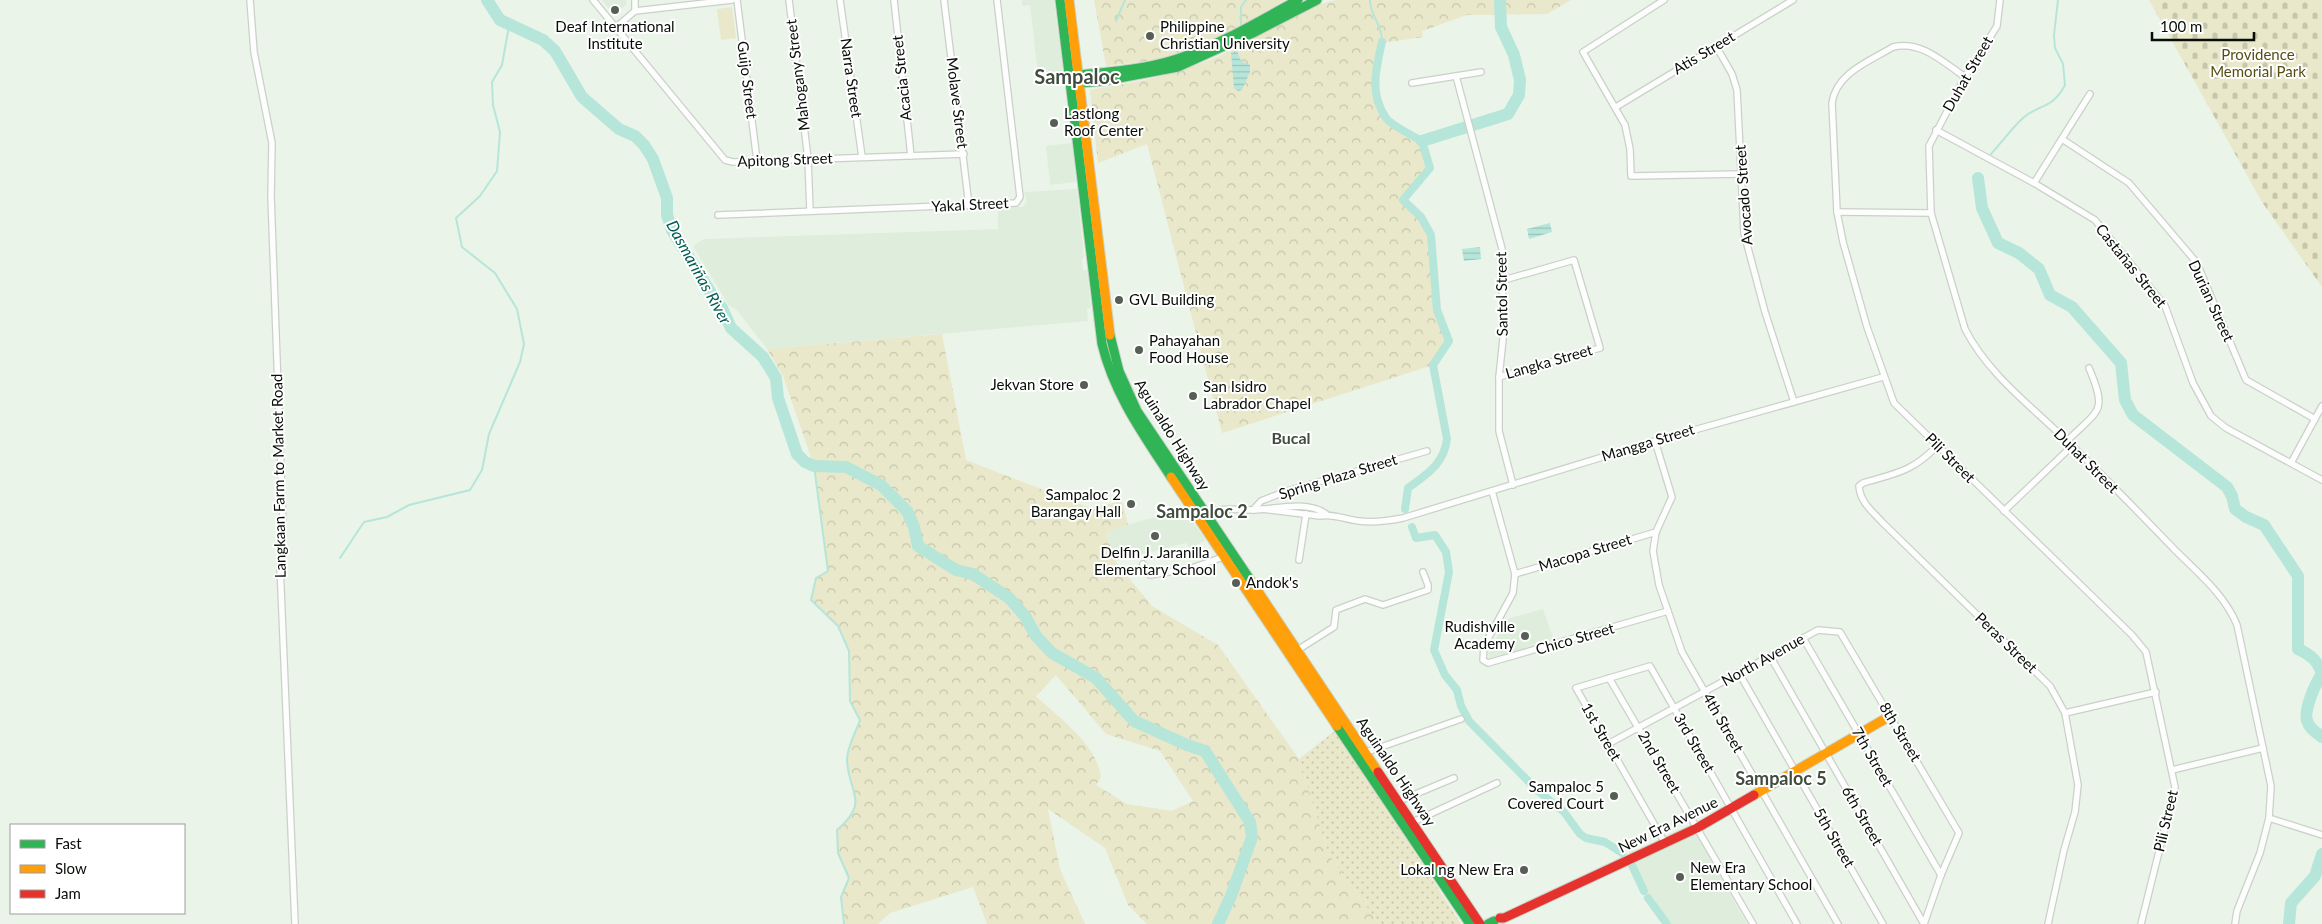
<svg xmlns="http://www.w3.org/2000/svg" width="2322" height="924" font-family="Lato,sans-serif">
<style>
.built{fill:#dfeedc}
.grass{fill:url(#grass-dots)}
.forest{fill:url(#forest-crowns);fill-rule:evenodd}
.cemetery{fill:url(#cemetery-stones)}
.pitch{fill:#e9e8ca}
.water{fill:url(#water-rules)}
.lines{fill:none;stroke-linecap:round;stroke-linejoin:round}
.stream{stroke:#b6e5da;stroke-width:2}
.canal{stroke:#b6e5da;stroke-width:8}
.river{stroke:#b6e5da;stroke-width:12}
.secondary-tunnel{stroke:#c9d1c7;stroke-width:9;stroke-dasharray:9 4.5;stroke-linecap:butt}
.street-casing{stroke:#cad1c9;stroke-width:8}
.fast-casing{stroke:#cad1c9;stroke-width:11}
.slow-casing{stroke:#cad1c9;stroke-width:11}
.jam-casing{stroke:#cad1c9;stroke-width:11}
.street{stroke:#fcfdfc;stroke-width:5.5}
.fast{stroke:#30b455;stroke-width:9}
.slow{stroke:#ff9f0a;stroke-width:9}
.jam{stroke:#e5322d;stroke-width:9}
.poi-dot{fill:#575e56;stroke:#fff;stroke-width:2}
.labels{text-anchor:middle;stroke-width:4;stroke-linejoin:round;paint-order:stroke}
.poi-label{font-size:15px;fill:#080d07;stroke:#fff;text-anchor:start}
.street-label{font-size:15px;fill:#080d07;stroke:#fff}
.park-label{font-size:15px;fill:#574e14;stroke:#fff}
.water-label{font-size:16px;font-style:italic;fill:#005d53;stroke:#fff}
.neighbourhood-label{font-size:16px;font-weight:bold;fill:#404d3e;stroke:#fff}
.quarter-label{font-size:18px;font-weight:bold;fill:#404d3e;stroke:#fff}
.district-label{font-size:20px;font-weight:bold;fill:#404d3e;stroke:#fff}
</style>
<defs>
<pattern id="grass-dots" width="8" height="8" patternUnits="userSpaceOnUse" patternTransform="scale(1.25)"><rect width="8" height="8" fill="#e9e8ca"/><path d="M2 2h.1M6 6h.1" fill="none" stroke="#c6c6ac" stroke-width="1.8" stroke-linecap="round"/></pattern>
<pattern id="forest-crowns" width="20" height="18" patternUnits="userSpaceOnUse" patternTransform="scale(1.25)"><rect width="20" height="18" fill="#e9e8ca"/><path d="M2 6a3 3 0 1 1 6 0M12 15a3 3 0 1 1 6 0" fill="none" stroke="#c6c6ac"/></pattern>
<pattern id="cemetery-stones" width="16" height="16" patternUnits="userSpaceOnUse" patternTransform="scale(1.25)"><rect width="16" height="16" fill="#e9e8ca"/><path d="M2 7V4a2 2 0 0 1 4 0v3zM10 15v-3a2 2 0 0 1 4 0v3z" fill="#c6c6ac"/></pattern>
<pattern id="water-rules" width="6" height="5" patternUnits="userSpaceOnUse" patternTransform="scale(1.25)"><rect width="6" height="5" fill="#b6e5da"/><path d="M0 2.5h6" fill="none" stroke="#9bc3ba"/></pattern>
</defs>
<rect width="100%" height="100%" fill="#ebf4e9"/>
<g class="built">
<path d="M 602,0 L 626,0 L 626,5 L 614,15 Z"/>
<path d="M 1022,0 L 1054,0 L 1063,72 L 1038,75 L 1030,5 L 1022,6 Z"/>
<path d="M 1072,143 L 1076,182 L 1050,185 L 1046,146 Z"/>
<path d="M 1077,189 L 1084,257 L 1082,260 L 1083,270 L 1087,270 L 1091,308 L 1087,309 L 1088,321 L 767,349 L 736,309 L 729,306 L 693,246 L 704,239 L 998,229 L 998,207 L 1023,207 L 1027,202 L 1024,192 Z"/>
<path d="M 1183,509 L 1206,540 L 1190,548 L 1186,543 L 1115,561 L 1106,531 Z"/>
<path d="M 1543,609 L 1554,640 L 1490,658 L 1488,654 L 1507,619 Z"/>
<path d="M 1694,834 L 1697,835 L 1747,924 L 1670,924 L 1646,891 L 1633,863 Z"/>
</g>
<path class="grass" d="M 1336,730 L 1461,924 L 1379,924 L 1329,855 L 1299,759 Z"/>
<g class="forest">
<path d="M 1094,0 L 1285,0 C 1249,21 1211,44 1171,56 C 1150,62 1127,63 1106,66 Z"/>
<path d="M 1336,0 L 1571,0 L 1547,14 L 1467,15 L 1422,31 L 1423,37 L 1382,43 C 1376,69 1369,93 1386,118 C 1391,125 1413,136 1422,141 L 1430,168 L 1403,200 L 1421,217 L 1431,235 L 1437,310 L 1449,341 L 1433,365 L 1222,433 L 1147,144 L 1098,163 L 1090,90 C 1139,82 1180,74 1226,53 C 1263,36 1296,9 1336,0 Z"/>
<path d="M 942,334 L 966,460 L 1090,508 L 1122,501 L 1128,525 L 1106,532 L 1115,561 L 1152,606 L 1218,645 L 1299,759 L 1329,855 L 1379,924 L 1147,924 L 1128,905 L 1105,848 L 1048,809 L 1060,869 L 1085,924 L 987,924 L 973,887 L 890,913 L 878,924 L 844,924 L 841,897 L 849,878 L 838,853 L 837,830 C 870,802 849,794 847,761 C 847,748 856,732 860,720 L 850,701 L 849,651 L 838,626 L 811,600 L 816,578 L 828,571 L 814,466 L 783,376 L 767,349 ZM 1056,675 L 1106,734 L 1160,751 L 1193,801 L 1172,811 L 1127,804 L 1096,785 L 1101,777 C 1096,743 1060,719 1036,696 Z"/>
</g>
<path class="cemetery" d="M 2149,0 L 2322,0 L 2322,287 L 2262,202 Z"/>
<path class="pitch" d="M 732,7 L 736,38 L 721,40 L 717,9 Z"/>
<g class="water">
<path d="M 1237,51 L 1241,61 L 1250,65 L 1250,72 L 1242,90 L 1238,91 L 1234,88 L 1231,53 Z"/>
<path d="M 1550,223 L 1552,232 L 1529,239 L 1527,229 Z"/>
<path d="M 1480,247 L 1481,259 L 1464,261 L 1462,249 Z"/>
</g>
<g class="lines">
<g class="stream">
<path d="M 1370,0 C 1370,16 1383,26 1382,42"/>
<path d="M 1116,21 L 1125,0"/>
<path d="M 1241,24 L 1241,7 L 1246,0"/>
<path d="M 1991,154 C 2002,142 2011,129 2023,118 C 2037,105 2053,109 2065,85 L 2063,64 L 2055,48 L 2054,35 L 2058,0"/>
<path d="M 814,466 L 828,571 L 816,578 L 811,600 L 838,626 L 849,651 L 850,701 L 860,720 C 856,732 846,749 847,761 C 849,794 870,802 837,830 L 838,853 L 849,878 L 841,897 L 844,924"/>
<path d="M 340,558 L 364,522 L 387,517 L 409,505 L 470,490 L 482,470 L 489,434 L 520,362 L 524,344 L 517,309 L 495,273 L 462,247 L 456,218 L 480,196 L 497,171 L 500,132 L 493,105 L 492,82 L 502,65 L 509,26"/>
</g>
<g class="canal">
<path d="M 1382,42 C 1376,69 1369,93 1386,118 C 1391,125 1413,136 1422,141 L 1430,168 L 1403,200 L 1421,217 L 1431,235 L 1437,310 L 1449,341 L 1433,365 L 1447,439 C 1444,464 1427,474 1408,488 L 1405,509"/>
<path d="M 1412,527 L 1416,538 L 1435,535 L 1446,552 L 1449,572 L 1434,650 L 1445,675 L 1457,690 L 1461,706 L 1469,721 L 1538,791 L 1564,812 L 1580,834 L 1586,838 L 1605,842 L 1622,853"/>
<path d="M 1631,863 L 1644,891"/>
<path d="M 1648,898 L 1667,924"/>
</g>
<g class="river">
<path d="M 487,0 L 500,20 L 543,40 L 555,51 L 582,97 L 619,129 L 635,136 L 644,145 L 653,159 L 667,198 L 667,215 L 672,230 L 714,298 L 722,308 L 731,328 L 763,357 L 776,378 L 778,398 L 797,454 L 805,462 L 814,466 L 846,467 L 881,485 L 907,511 L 914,527 L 918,546 L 956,570 L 973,574 L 1009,598 L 1025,616 L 1036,636 L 1052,653 L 1096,678 L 1134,721 L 1187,745 L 1205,751 L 1250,822 L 1252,837 L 1231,896 L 1218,924"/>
<path d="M 1422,141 L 1508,114 L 1519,95 L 1520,80 L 1514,55 L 1501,27 L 1500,0"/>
<path d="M 1978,178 L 1982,208 L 1998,243 L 2019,253 L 2039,269 L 2050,295 L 2072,307 L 2121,363 L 2125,400 L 2133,415 L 2227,487 L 2232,496 L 2235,509 L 2246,517 L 2264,525 L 2298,576 L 2298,649 C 2311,655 2318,661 2322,674"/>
<path d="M 2322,674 C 2315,684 2302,713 2308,723 C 2310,729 2317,733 2322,737"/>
<path d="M 2289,924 L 2291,903 L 2315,876 L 2322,854"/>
</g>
<path class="secondary-tunnel" d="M 1500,924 L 1503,922"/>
<defs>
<g id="street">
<path d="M 250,0 L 254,52 L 272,143 L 271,196 L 283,525 L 280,565 L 295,924"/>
<path d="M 593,0 L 725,160 L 733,162 L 964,154"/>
<path d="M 635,0 L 635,11"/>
<path d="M 737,0 L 757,161"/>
<path d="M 789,0 L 808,159 L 810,211"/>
<path d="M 840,0 L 862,157"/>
<path d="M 894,0 L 911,156"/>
<path d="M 944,0 L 969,206"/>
<path d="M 1664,0 L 1583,52 L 1625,125 L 1630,149 L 1631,176 L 1741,174"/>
<path d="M 2000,0 L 1997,26 L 1965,77 L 1929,146 L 1931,213 L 1965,329 C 1989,376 2034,408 2071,445 C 2107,479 2141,515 2175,550 C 2198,573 2225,595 2237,625 L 2271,786 L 2269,818 L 2260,853 L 2237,911 L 2235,924"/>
<path d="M 615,28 L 635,11 L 732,0"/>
<path d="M 1716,46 L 1732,74 L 1737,90 L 1744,233 L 1765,312 L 1794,402"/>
<path d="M 1456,76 L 1502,249 L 1503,339 L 1499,377 L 1499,431 L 1513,485"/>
<path d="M 1965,77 C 1943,62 1921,40 1893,47 C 1870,61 1836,73 1832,103 L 1837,212 L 1843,242 L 1867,327 L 1894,403 L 2132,635 L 2146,652 L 2175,787 L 2141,924"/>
<path d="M 1412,83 L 1481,72"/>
<path d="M 1616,107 L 1793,0"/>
<path d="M 1936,130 L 2034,183 L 2095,220 L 2165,306 L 2193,383 L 2211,416 L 2226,428 L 2322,480"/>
<path d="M 2062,139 L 2129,183 L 2197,263 L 2246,380 L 2315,419"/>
<path d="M 2034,183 L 2090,94"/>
<path d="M 1837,212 L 1931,213"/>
<path d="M 718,215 L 1016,203 L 1020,197 L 997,0"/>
<path d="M 1499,377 L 1600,348 L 1574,260 L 1504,280"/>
<path d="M 1655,441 L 1672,497 L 1656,532 L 1653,551 L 1659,585 L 1682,652 L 1838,924"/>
<path d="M 2067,441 C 2099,409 2108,413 2089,368"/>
<path d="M 1937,446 C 1912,472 1896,473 1863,483 L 1859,486 C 1860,502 1872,511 1882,522 L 2050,686 L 2065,713 L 2078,785 L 2075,812 L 2064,850 L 2048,924"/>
<path d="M 2291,463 L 2322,406"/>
<path d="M 1492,491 L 1515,574 L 1513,593 L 1484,646 L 1483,660 L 1488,663 L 1668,611"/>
<path d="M 1262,509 L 1320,516 C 1333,513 1346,520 1359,521 C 1374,523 1388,521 1403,518 L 1655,441 L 1883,377"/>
<path d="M 1253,510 L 1261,501 L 1287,491 L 1427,451"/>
<path d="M 2004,511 L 2072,446"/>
<path d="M 1204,513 C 1221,507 1237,510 1254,510 C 1276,509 1307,500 1326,514"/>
<path d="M 1299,560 L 1306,514"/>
<path d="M 1143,564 L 1150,575 L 1192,568 L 1226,556"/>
<path d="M 1515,574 L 1656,532"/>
<path d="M 1803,638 L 1941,875"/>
<path d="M 1296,651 L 1334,627 L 1336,610 L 1365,599 L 1383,605 L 1428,590 L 1428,585 L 1423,572"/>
<path d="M 1770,656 L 1924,924"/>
<path d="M 1739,673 L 1883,924"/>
<path d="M 1609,678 L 1753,924"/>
<path d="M 2065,713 L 2156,692"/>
<path d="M 1608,744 L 1818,630 L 1840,632 L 1959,833 L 1941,875 L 1924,924"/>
<path d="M 1364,753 L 1461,719"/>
<path d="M 2172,770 L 2263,748"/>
<path d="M 1399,801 L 1454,778"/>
<path d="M 2269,818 L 2322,835"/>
<path d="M 1413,822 L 1497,783"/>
<path d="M 1665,843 L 1576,688 L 1650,666 L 1797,924"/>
</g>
<g id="fast">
<path d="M 1060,0 L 1102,344 C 1114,394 1143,434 1171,477"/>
<path d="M 1072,79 L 1079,75 C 1112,72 1146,69 1177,59 C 1220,45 1259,21 1298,0"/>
<path d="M 1073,81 L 1080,83 L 1103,81 L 1178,67 L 1253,33 L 1317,0"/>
<path d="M 1110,335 L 1119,371 L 1137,411 L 1251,581"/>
<path d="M 1337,726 L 1470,924"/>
<path d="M 1488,924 L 1494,921"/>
</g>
<g id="slow">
<path d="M 1069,0 L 1110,335"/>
<path d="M 1171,477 L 1337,726"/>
<path d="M 1251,581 L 1378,772"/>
<path d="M 1754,795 L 1890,716"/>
</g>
<g id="jam">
<path d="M 1378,772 L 1480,924"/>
<path d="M 1500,918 L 1504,918 L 1697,828 L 1754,795"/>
</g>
</defs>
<use href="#street" class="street-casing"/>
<use href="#fast" class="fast-casing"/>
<use href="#slow" class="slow-casing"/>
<use href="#jam" class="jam-casing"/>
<use href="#street" class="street"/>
<use href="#fast" class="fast"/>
<use href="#slow" class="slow"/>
<use href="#jam" class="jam"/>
</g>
<g class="poi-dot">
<circle cx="615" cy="10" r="5"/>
<circle cx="1150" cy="36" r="5"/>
<circle cx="1054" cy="123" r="5"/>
<circle cx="1119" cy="300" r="5"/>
<circle cx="1139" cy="350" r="5"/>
<circle cx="1084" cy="385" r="5"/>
<circle cx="1193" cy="396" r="5"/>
<circle cx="1131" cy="504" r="5"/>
<circle cx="1155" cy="536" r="5"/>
<circle cx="1236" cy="583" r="5"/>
<circle cx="1525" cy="636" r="5"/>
<circle cx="1614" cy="796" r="5"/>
<circle cx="1524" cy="870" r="5"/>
<circle cx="1680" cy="877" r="5"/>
</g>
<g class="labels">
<g class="poi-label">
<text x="615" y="32" text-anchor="middle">Deaf International<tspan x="615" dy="17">Institute</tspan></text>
<text x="1160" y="32">Philippine<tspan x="1160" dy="17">Christian University</tspan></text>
<text x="1064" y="119">Lastlong<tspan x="1064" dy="17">Roof Center</tspan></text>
<text x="1129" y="305">GVL Building</text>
<text x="1149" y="346">Pahayahan<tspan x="1149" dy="17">Food House</tspan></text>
<text x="1074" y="390" text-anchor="end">Jekvan Store</text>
<text x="1203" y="392">San Isidro<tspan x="1203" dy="17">Labrador Chapel</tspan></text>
<text x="1121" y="500" text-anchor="end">Sampaloc 2<tspan x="1121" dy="17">Barangay Hall</tspan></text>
<text x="1155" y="558" text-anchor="middle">Delfin J. Jaranilla<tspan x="1155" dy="17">Elementary School</tspan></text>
<text x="1246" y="588">Andok's</text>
<text x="1515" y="632" text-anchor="end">Rudishville<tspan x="1515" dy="17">Academy</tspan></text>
<text x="1604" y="792" text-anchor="end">Sampaloc 5<tspan x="1604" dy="17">Covered Court</tspan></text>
<text x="1690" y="873">New Era<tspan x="1690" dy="17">Elementary School</tspan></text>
<text x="1514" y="875" text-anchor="end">Lokal ng New Era</text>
</g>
<g class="street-label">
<text transform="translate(1704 53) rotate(-31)" y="5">Atis Street</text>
<text transform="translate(1968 74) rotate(-60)" y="5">Duhat Street</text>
<text transform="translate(798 75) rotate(-97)" y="5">Mahogany Street</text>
<text transform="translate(851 78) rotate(82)" y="5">Narra Street</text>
<text transform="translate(902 78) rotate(-96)" y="5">Acacia Street</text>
<text transform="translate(747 80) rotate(83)" y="5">Guijo Street</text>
<text transform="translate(957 103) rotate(83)" y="5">Molave Street</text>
<text transform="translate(785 160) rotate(-2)" y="5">Apitong Street</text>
<text transform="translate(1744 195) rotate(-94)" y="5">Avocado Street</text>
<text transform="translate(970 205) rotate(-3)" y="5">Yakal Street</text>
<text transform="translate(2131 266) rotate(51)" y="5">Castañas Street</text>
<text transform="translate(1502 294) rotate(-91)" y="5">Santol Street</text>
<text transform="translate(2211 301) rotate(65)" y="5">Durian Street</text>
<text transform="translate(1549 362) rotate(-16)" y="5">Langka Street</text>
<text transform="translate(1172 435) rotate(58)" y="5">Aguinaldo Highway</text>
<text transform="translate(1648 443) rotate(-17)" y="5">Mangga Street</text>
<text transform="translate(1950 458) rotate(45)" y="5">Pili Street</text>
<text transform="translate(2086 461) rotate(45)" y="5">Duhat Street</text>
<text transform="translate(279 476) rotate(-91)" y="5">Langkaan Farm to Market Road</text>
<text transform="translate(1338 477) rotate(-17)" y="5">Spring Plaza Street</text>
<text transform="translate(1585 553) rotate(-17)" y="5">Macopa Street</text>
<text transform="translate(1575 639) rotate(-16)" y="5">Chico Street</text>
<text transform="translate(2006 643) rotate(44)" y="5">Peras Street</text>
<text transform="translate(1763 660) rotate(-29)" y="5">North Avenue</text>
<text transform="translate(1723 723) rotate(60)" y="5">4th Street</text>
<text transform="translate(1601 732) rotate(60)" y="5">1st Street</text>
<text transform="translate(1900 732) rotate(59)" y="5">8th Street</text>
<text transform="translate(1694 743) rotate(60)" y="5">3rd Street</text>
<text transform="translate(1872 757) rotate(60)" y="5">7th Street</text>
<text transform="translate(1659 762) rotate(60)" y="5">2nd Street</text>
<text transform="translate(1396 772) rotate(56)" y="5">Aguinaldo Highway</text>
<text transform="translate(1862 816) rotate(60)" y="5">6th Street</text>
<text transform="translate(2166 821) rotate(-77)" y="5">Pili Street</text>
<text transform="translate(1668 825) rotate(-26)" y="5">New Era Avenue</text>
<text transform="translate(1834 838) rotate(60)" y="5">5th Street</text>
</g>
<g class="park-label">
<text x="2258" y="60">Providence<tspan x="2258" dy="17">Memorial Park</tspan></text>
</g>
<g class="water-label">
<text transform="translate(699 272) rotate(61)" y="6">Dasmariñas River</text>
</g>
<g class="neighbourhood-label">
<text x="1291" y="444">Bucal</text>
</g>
<g class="quarter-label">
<text x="1202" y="518">Sampaloc 2</text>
<text x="1781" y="785">Sampaloc 5</text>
</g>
<g class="district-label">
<text x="1077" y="84">Sampaloc</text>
</g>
</g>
<rect x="10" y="824" width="175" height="90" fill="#ffffff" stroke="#9c9e9c"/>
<rect x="20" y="840" width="25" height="8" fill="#30b455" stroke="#9c9e9c"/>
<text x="55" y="849" font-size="15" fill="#080d07">Fast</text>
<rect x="20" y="865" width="25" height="8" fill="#ff9f0a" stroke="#9c9e9c"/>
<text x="55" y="874" font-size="15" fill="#080d07">Slow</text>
<rect x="20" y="890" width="25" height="8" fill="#e5322d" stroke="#9c9e9c"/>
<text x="55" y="899" font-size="15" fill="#080d07">Jam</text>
<path d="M2152 32v8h102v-8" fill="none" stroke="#080d07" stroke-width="2.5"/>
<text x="2160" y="32" font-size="15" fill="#080d07" stroke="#ffffff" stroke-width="4" paint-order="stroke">100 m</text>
</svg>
